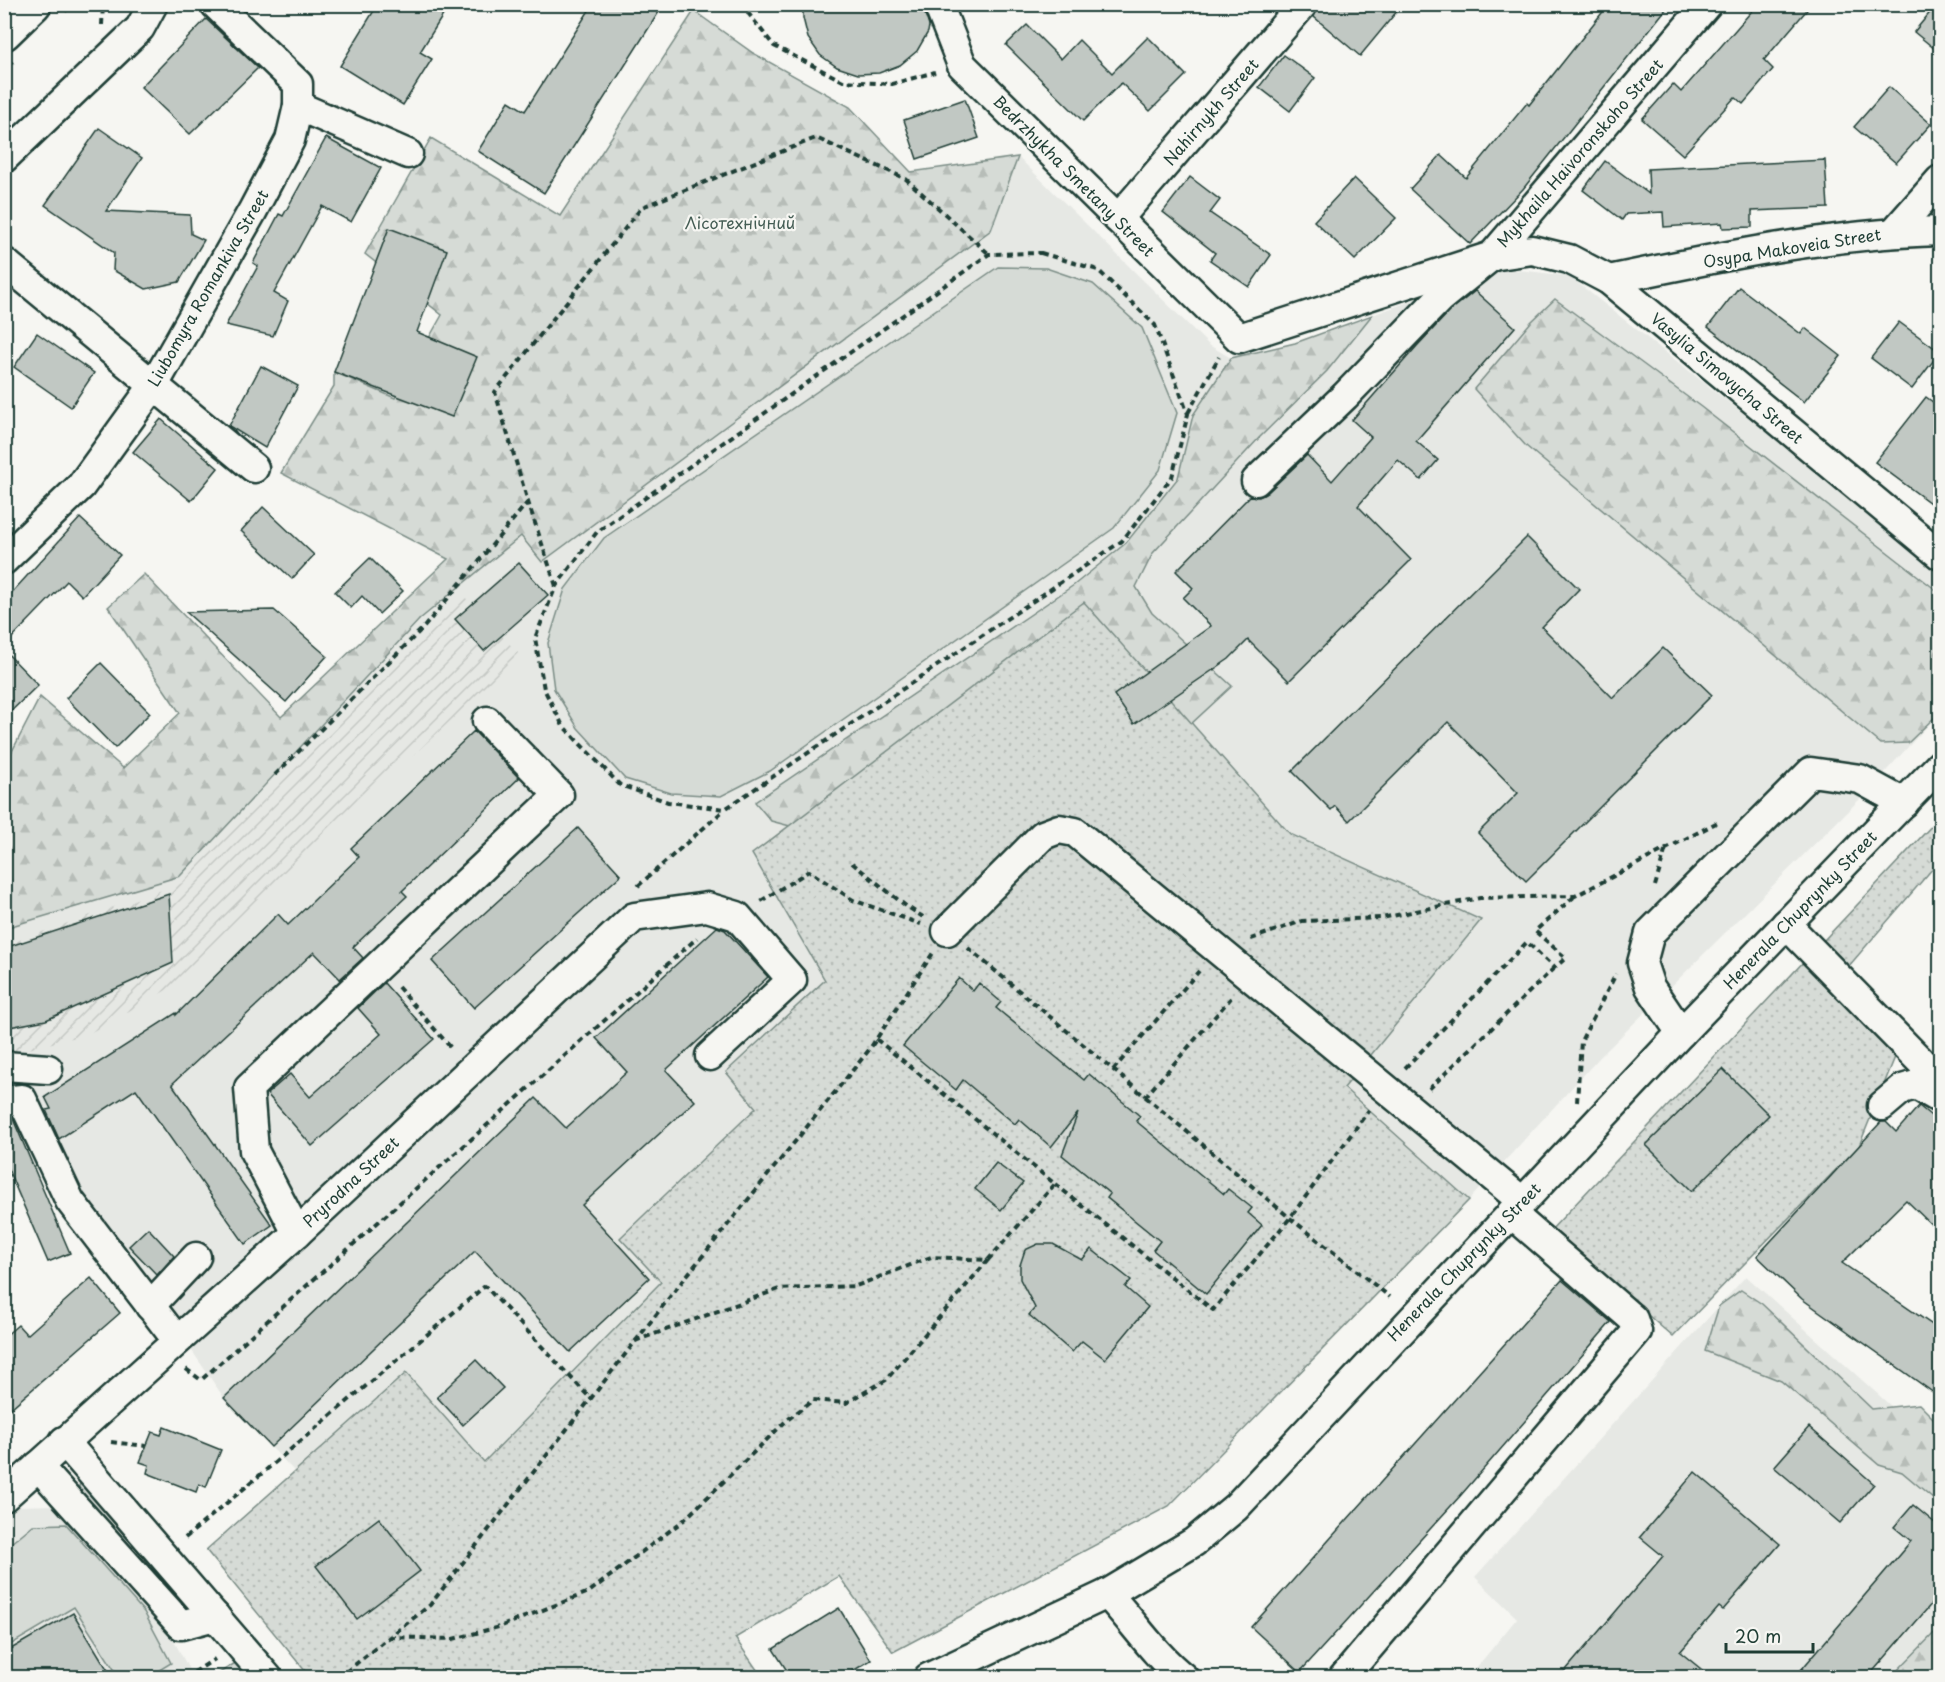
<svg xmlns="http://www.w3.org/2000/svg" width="1945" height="1682" font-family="'Playpen Sans',sans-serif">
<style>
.built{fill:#e6e8e4}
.industrial{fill:url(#industrial-furrows)}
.grass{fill:#d6dbd6;stroke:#7a8c85;stroke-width:1.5}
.forest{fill:url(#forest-firs);stroke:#7a8c85;stroke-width:1.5}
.park{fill:url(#park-dots);stroke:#7a8c85;stroke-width:1.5}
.building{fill:#c1c8c3;stroke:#1f3d34;stroke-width:1.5}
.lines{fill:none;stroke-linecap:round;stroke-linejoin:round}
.minor-casing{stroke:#1f3d34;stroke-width:33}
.major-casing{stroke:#1f3d34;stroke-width:38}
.path{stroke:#1f3d34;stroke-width:4;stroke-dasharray:6 4.5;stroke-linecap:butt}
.minor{stroke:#f6f6f2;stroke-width:28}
.major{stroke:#f6f6f2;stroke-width:33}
.labels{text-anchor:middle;stroke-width:4.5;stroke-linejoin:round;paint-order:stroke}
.street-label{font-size:16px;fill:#1f3d34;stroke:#f6f6f2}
.park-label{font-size:16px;fill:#445d54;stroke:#f6f6f2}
</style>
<defs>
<pattern id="industrial-furrows" width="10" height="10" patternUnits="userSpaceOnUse" patternTransform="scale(1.5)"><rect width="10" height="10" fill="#e6e8e4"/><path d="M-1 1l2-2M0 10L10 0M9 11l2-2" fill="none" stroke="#c5c8c4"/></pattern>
<pattern id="forest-firs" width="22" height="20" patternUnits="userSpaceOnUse" patternTransform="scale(1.5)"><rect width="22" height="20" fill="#d6dbd6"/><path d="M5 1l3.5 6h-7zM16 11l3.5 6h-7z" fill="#b7bdb8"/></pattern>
<pattern id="park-dots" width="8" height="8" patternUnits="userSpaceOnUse" patternTransform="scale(1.5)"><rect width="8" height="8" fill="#d6dbd6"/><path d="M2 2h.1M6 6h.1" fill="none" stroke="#b7bdb8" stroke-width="1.8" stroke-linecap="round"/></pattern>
</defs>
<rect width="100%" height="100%" fill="#f6f6f2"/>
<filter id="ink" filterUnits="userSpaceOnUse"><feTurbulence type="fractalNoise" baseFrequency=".0167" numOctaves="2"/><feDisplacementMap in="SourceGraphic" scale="12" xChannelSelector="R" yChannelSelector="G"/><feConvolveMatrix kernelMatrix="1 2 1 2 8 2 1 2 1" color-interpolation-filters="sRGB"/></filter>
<g filter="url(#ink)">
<g class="built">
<path d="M 694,11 L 753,53 L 850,107 L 911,172 L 1018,157 L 1209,345 L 1231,358 L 1295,343 L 1502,268 L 1569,276 L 1940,569 L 1940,712 L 1867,792 L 1600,1057 L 1469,1200 L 1169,1506 L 893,1652 L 839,1576 L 735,1638 L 762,1677 L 206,1550 L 294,1471 L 224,1398 L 167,1314 L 82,1198 L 25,1090 L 5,1085 L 5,765 L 40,697 L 123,768 L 180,714 L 108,607 L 144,574 L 281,717 L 448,559 L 281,473 L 334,386 L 334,372 L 395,398 L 442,315 L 365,254 L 431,138 L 560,216 Z"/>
<path d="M 1746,1276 L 1940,1450 L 1940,1646 L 1912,1677 L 1468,1678 L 1517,1618 L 1475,1577 Z"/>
<path d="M 58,1505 L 163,1620 L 193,1677 L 5,1678 L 5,1517 L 15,1506 Z"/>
</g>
<path class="industrial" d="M 461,593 L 521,656 L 331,831 L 172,987 L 88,1034 L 5,1055 L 5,945 L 182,883 L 277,780 Z"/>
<g class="grass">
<path d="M 998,267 L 1046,268 L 1093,284 L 1142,328 L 1177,413 L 1160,470 L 1114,528 L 770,771 L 721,796 L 671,793 L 625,779 L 578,728 L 554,689 L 548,643 L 565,589 L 604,538 Z"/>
<path d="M 84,1481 L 193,1602 L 187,1612 L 78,1491 L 80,1482 Z"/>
<path d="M 66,1524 L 144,1612 L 171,1663 L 148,1677 L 119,1677 L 74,1607 L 5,1648 L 5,1548 L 33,1525 Z"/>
<path d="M 240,1660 L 255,1677 L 213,1678 L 213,1677 Z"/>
</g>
<g class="forest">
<path d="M 694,11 L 753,53 L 850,107 L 911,172 L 1018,157 L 991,230 L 542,562 L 521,536 L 420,619 L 180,876 L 5,928 L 5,765 L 40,697 L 123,768 L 180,713 L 108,607 L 144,574 L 281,717 L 448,559 L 281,473 L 334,386 L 334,372 L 395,398 L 442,315 L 365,254 L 431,138 L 560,216 Z"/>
<path d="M 1555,299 L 1701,407 L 1940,593 L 1940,712 L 1908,743 L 1881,744 L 1526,446 L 1474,389 L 1531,322 Z"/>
<path d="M 1372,315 L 1327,371 L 1259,438 L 1153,553 L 1136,587 L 1152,613 L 1232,686 L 1178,736 L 847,841 L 771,821 L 755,802 L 1074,585 L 1126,543 L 1178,478 L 1193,415 L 1231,358 L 1295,343 Z"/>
<path d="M 1741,1290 L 1762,1304 L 1872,1409 L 1919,1404 L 1940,1425 L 1940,1504 L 1902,1472 L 1879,1465 L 1781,1381 L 1705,1351 L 1719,1306 Z"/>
<path d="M 1940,1627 L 1940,1677 L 1891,1677 Z"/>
</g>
<g class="park">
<path d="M 1084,602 L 1290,834 L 1481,920 L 1344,1088 L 1469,1200 L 1169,1506 L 893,1652 L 839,1576 L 735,1638 L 762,1677 L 310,1677 L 206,1550 L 406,1373 L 484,1462 L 661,1282 L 620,1238 L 756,1108 L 726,1072 L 825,980 L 752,854 Z"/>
<path d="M 1940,817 L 1940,860 L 1848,967 L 1897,1052 L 1859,1146 L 1673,1337 L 1551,1230 Z"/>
</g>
<g class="building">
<path d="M 378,4 L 450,4 L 420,52 L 432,59 L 403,105 L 340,66 Z"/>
<path d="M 593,4 L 664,4 L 544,193 L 478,151 L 509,101 L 525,111 Z"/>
<path d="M 803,4 L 922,4 L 929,26 L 928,32 L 917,51 L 900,65 L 879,73 L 858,74 L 837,67 L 820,55 L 808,38 L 803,18 Z"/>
<path d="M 1319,4 L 1403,4 L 1360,56 L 1314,17 Z"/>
<path d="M 1609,4 L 1670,4 L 1523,189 L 1470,244 L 1410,189 L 1441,155 L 1466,178 L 1527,103 L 1529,105 Z"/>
<path d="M 1758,4 L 1812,4 L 1764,60 L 1773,69 L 1743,104 L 1735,97 L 1683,155 L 1642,119 L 1673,84 L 1681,92 Z"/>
<path d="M 1937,4 L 1941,4 L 1941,54 L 1914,32 Z"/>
<path d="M 206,19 L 258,68 L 190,134 L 141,87 Z"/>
<path d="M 1027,25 L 1061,59 L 1079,40 L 1112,73 L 1148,37 L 1186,75 L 1150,111 L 1121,83 L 1083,121 L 1006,45 Z"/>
<path d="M 1284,55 L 1315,78 L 1290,111 L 1259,87 Z"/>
<path d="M 1889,87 L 1931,124 L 1896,163 L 1854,127 Z"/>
<path d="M 965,99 L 979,138 L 917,159 L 904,120 Z"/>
<path d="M 99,128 L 142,158 L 106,211 L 190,215 L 191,234 L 204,240 L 179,282 L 146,289 L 113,270 L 114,253 L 45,205 Z"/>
<path d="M 326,138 L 381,168 L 351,222 L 322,206 L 274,293 L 288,301 L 273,336 L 226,325 L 258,266 L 253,263 L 279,214 L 283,216 Z"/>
<path d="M 1825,160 L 1828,208 L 1752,211 L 1752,227 L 1723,228 L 1722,223 L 1664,227 L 1663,212 L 1626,214 L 1622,220 L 1583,190 L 1605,161 L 1649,194 L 1648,169 Z"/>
<path d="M 1190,177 L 1220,200 L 1210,213 L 1271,255 L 1249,287 L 1210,260 L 1215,253 L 1163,212 Z"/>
<path d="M 1354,178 L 1396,218 L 1355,260 L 1314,221 Z"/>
<path d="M 389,228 L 447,250 L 417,332 L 477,357 L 452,417 L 334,372 Z"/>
<path d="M 1739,287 L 1801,334 L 1805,328 L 1841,356 L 1804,402 L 1708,327 Z"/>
<path d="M 1475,291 L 1515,327 L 1416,441 L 1438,460 L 1421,480 L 1398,460 L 1358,506 L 1411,560 L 1289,681 L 1248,640 L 1229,659 L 1134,724 L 1114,695 L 1211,626 L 1183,598 L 1193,588 L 1176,571 L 1250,496 L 1259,497 L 1267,493 L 1307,455 L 1332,481 L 1371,437 L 1352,420 L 1417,346 L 1450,311 Z"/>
<path d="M 1899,322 L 1940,352 L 1912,389 L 1871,358 Z"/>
<path d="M 37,333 L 94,373 L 71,407 L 14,367 Z"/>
<path d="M 261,366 L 298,386 L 265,448 L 229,426 Z"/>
<path d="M 1926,397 L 1941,408 L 1941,511 L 1875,462 Z"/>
<path d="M 161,419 L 218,468 L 191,501 L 133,452 Z"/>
<path d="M 263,507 L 314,555 L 292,579 L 241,531 Z"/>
<path d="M 80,518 L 120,555 L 82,596 L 67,581 L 4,646 L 4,601 Z"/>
<path d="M 1527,537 L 1579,589 L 1542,627 L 1613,698 L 1663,648 L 1712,695 L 1526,881 L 1478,833 L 1518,793 L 1448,722 L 1349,821 L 1335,806 L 1331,810 L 1292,771 Z"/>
<path d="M 370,558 L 403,591 L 379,614 L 362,596 L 351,608 L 335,592 Z"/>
<path d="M 519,563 L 548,595 L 484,651 L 455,619 Z"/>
<path d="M 274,610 L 327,656 L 286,702 L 186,612 Z"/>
<path d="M 4,650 L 38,685 L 4,718 Z"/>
<path d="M 101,663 L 150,713 L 115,748 L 66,698 Z"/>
<path d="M 474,731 L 519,778 L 402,891 L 407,896 L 353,947 L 363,958 L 340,979 L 314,952 L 172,1084 L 272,1225 L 245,1244 L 136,1089 L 59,1139 L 46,1110 L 51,1109 L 45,1097 L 176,1013 L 176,1015 L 278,914 L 288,925 L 359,857 L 351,848 Z"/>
<path d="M 578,828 L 621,875 L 474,1008 L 432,961 Z"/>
<path d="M 169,894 L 173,963 L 46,1020 L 4,1028 L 4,948 Z"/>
<path d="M 717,927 L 725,930 L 768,977 L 666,1070 L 695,1101 L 582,1205 L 649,1278 L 570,1352 L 475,1251 L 271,1447 L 224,1398 L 536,1098 L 566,1128 L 627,1072 L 596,1038 Z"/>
<path d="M 959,978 L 973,991 L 979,983 L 1001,1002 L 996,1008 L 1084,1080 L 1089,1074 L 1140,1116 L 1136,1121 L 1224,1194 L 1228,1189 L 1252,1208 L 1248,1213 L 1262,1225 L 1206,1294 L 1153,1250 L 1160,1241 L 1107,1198 L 1110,1194 L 1062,1155 L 1078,1113 L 1051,1147 L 1019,1119 L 1015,1124 L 963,1080 L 956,1090 L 903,1046 Z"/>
<path d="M 384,983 L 434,1039 L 312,1146 L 267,1094 L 290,1074 L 310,1097 L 381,1034 L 358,1008 Z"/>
<path d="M 1723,1069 L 1769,1115 L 1692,1191 L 1646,1145 Z"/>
<path d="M 1919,1106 L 1941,1124 L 1941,1234 L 1906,1200 L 1842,1263 L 1941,1331 L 1941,1398 L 1802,1299 L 1757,1256 L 1881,1122 L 1886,1122 L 1896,1132 Z"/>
<path d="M 13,1119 L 70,1253 L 48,1262 L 4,1160 L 4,1121 Z"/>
<path d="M 996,1163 L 1023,1183 L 1001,1210 L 975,1189 Z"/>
<path d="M 148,1228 L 174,1256 L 157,1275 L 129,1246 Z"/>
<path d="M 1038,1244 L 1053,1244 L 1082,1260 L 1091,1249 L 1131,1280 L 1125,1287 L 1148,1307 L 1105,1359 L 1082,1341 L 1072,1352 L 1029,1315 L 1035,1308 L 1020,1279 L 1020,1265 L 1025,1250 Z"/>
<path d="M 91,1278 L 120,1313 L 4,1414 L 4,1337 L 18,1325 L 27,1335 Z"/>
<path d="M 1562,1280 L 1611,1322 L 1461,1495 L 1300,1672 L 1251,1627 Z"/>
<path d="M 476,1360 L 503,1388 L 463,1425 L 437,1397 Z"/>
<path d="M 164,1427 L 221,1450 L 206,1487 L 199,1484 L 196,1492 L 147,1473 L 149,1465 L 140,1462 L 152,1432 L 161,1435 Z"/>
<path d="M 1809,1427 L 1874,1484 L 1840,1523 L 1774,1467 Z"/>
<path d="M 1695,1472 L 1780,1544 L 1723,1610 L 1719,1607 L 1680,1652 L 1711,1677 L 1560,1677 L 1663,1556 L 1640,1537 Z"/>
<path d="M 1913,1505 L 1941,1528 L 1941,1593 L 1868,1677 L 1795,1677 L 1911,1541 L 1894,1527 Z"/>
<path d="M 379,1518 L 420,1571 L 357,1619 L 316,1566 Z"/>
<path d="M 839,1608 L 871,1660 L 843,1677 L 791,1677 L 773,1649 Z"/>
<path d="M 73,1613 L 112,1677 L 4,1677 L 4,1653 Z"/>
</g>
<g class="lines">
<defs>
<g id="minor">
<path d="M 938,4 L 962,65 L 1239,338 L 1492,256 L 1532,250 L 1569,259 L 1609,280 L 1940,555"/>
<path d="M 298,106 L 408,154"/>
<path d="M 4,158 L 140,28 L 153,4"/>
<path d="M 1118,219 L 1303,4"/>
<path d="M 1894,232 L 1940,180"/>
<path d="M 4,262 L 254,468"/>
<path d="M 1609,280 C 1718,257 1828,234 1940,231"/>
<path d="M 1256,481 L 1345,396 L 1439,299 L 1492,256 L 1707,4"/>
<path d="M 4,560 L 81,486 L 154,385 L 252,212 L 290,140 L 298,106 L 298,84 L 215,4"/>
<path d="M 1786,924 L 1940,1081"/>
<path d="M 947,931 L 1043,835 L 1059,829 L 1075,832 L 1522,1201"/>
<path d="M 1681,1033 L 1650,987 L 1642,963 L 1650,933 L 1811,772 L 1860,779 L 1904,803"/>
<path d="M 4,1066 L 48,1069"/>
<path d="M 4,1101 L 22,1099 L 70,1201 L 176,1339"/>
<path d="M 1882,1106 L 1902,1089 L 1916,1085 L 1940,1099"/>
<path d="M 297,1233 L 254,1151 L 249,1088 L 559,795 L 487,721"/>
<path d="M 150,1306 L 196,1257"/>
<path d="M 64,1441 L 268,1678"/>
<path d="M 38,1466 L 181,1625 L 215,1616"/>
<path d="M 4,1497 L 297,1233 L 634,917 L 707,907 L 737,916 L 792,980 L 710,1056"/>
<path d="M 1107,1594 C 1133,1621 1154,1655 1184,1678"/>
<path d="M 928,1678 L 1107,1594 L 1194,1542 L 1236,1507 L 1681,1033 L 1940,765"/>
<path d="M 1343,1678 L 1637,1331 L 1633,1319 L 1511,1213"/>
</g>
<path id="major" d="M 4,33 L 34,4"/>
</defs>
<use href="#minor" class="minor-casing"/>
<use href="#major" class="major-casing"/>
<g class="path">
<path d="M 741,4 L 774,46 L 843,81 L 892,84 L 935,72"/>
<path d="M 65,11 L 72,4"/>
<path d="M 102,25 L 103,4"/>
<path d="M 4,70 L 13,62"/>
<path d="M 1041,253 L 1098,270 L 1155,325 L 1188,414 L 1172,477 L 1122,541 L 725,809 L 668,802 L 620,785 L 563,726 L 544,689 L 535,638 L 556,586 L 597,532 L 989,254 Z"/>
<path d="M 1188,413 L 1219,357"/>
<path d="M 556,586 L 528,502 L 495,392 L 642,207 L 816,138 L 906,179 L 989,254"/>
<path d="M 275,775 L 424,627 L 527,503"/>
<path d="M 852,863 L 906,906 L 923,917"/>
<path d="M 638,886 L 724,810"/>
<path d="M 1655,886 L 1666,848"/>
<path d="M 761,901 L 809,871 L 853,900 L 921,924"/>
<path d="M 1251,939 L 1302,921 L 1382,918 L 1480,898 L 1575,896 L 1718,822"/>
<path d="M 968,948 L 1290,1218 L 1390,1297"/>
<path d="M 398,987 L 452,1049"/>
<path d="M 1405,1068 L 1527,942 L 1554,968 L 1566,958 L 1535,931 L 1575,896"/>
<path d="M 1113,1070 L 1199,971"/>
<path d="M 1429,1089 L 1554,968"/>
<path d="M 1145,1097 L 1231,998"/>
<path d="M 1577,1102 L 1581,1041 L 1616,974"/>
<path d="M 1055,1184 L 1213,1310 L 1290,1218 L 1369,1110"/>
<path d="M 635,1341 L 779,1289 L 856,1286 L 931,1257 L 988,1260 L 1055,1184 L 876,1039"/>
<path d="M 186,1369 L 201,1380 L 697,938"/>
<path d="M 111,1442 L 146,1446"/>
<path d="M 185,1538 L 485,1286 L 591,1399"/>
<path d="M 389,1637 L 453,1639 L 499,1627 L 589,1592 L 684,1520 L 786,1421 L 813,1400 L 846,1403 L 886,1380 L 988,1260"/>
<path d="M 185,1678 L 215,1659"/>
<path d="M 338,1678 L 430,1605 L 680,1284 L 869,1050 L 933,953"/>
</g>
<use href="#minor" class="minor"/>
<use href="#major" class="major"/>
</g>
</g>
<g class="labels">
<g class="street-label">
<text transform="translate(1211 112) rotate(-49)" y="6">Nahirnykh Street</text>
<text transform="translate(1580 153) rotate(-49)" y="6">Mykhaila Haivoronskoho Street</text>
<text transform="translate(1074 176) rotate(45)" y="6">Bedrzhykha Smetany Street</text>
<text transform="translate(1792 248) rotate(-9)" y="6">Osypa Makoveia Street</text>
<text transform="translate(208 288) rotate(-60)" y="6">Liubomyra Romankiva Street</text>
<text transform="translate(1727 378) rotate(40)" y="6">Vasylia Simovycha Street</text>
<text transform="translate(1800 910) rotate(-46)" y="6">Henerala Chuprynky Street</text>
<text transform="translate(351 1182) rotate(-43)" y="6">Pryrodna Street</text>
<text transform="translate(1464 1262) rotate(-46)" y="6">Henerala Chuprynky Street</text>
</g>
<g class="park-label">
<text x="740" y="229">Лісотехнічний</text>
</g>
</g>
<rect width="1945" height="1682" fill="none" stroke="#f6f6f2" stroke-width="24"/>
<rect x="12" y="12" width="1921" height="1658" fill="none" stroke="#1f3d34" stroke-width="2" filter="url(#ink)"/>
<path d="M1726 1643v9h87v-9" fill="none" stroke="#1f3d34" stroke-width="3"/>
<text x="1735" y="1643" font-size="18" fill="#1f3d34" stroke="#f6f6f2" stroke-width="4.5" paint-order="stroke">20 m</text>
</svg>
